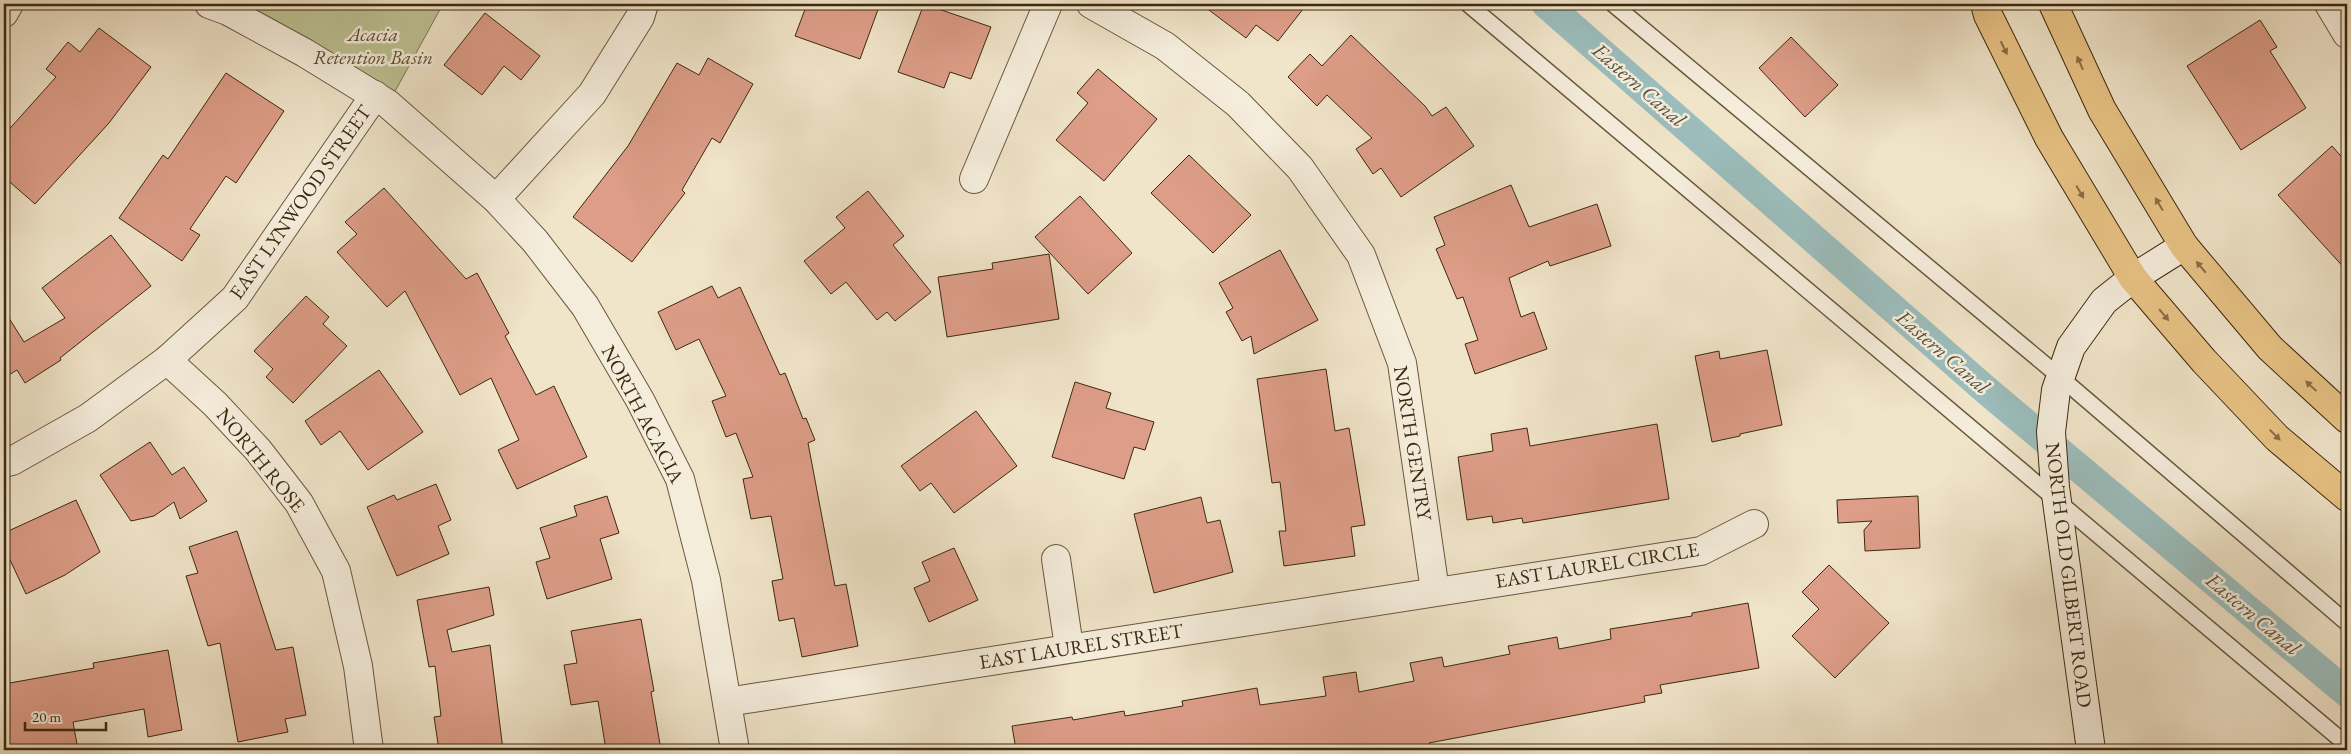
<svg xmlns="http://www.w3.org/2000/svg" width="2351" height="754" font-family="'EB Garamond',serif">
<style>
.green{fill:#bdc394;stroke:#7c7651}
.lines{fill:none;stroke-linecap:round;stroke-linejoin:round}
.canal{stroke:#9bbdbc;stroke-width:29}
.building{fill:#dd9d88;stroke:#3c290e}
.lane-casing{stroke:#69583d;stroke-width:18}
.street-casing{stroke:#69583d;stroke-width:30}
.secondary-casing{stroke:#3c290e;stroke-width:30}
.primary-casing{stroke:#3c290e;stroke-width:30}
.lane{stroke:#f5eddc;stroke-width:15}
.street{stroke:#f5eddc;stroke-width:28}
.secondary{stroke:#f5eddc;stroke-width:28}
.primary{stroke:#e8c284;stroke-width:28}
.oneway{fill:#896e43}
.labels{text-anchor:middle;stroke-width:5;stroke-linejoin:round;paint-order:stroke}
.park-label{font-size:20px;font-style:italic;fill:#5c5030;stroke:#f5eddc}
.street-label{font-size:20px;fill:#3c290e;stroke:#f5eddc}
.water-label{font-size:21px;font-style:italic;fill:#544e3a;stroke:#f5eddc}
</style>
<rect width="100%" height="100%" fill="#f0e4c9"/>
<filter id="stains"><feTurbulence type="fractalNoise" baseFrequency=".004" numOctaves="4"/><feColorMatrix values="0 0 0 0 .2 0 0 0 0 .09 0 0 0 0 .02 0 0 0 .5 -.17"/></filter>
<radialGradient id="worn" r=".72"><stop offset=".6" stop-color="#630" stop-opacity="0"/><stop offset="1" stop-color="#630" stop-opacity=".3"/></radialGradient>
<path class="green" d="M 209,4 L 443,4 L 388,104 Z"/>
<g class="lines">
<path class="canal" d="M 1546,4 L 1986,390 L 2347,693"/>
</g>
<g class="building">
<path d="M 807,4 L 880,4 L 860,59 L 795,36 Z"/>
<path d="M 924,4 L 991,27 L 971,79 L 950,72 L 944,88 L 898,72 Z"/>
<path d="M 1201,4 L 1307,4 L 1278,41 L 1256,25 L 1246,38 Z"/>
<path d="M 485,13 L 540,56 L 521,80 L 504,66 L 482,95 L 444,65 Z"/>
<path d="M 2260,20 L 2277,47 L 2270,51 L 2306,108 L 2241,150 L 2187,66 Z"/>
<path d="M 99,28 L 151,67 L 109,123 L 35,204 L 4,177 L 4,135 L 56,77 L 46,69 L 68,42 L 80,52 Z"/>
<path d="M 1351,35 L 1425,106 L 1432,116 L 1446,107 L 1474,146 L 1401,197 L 1381,168 L 1373,174 L 1356,149 L 1372,138 L 1327,95 L 1317,106 L 1288,77 L 1310,54 L 1322,66 Z"/>
<path d="M 1791,37 L 1838,85 L 1805,117 L 1759,68 Z"/>
<path d="M 708,58 L 753,84 L 720,143 L 712,138 L 682,190 L 685,193 L 632,262 L 573,217 L 628,146 L 677,63 L 699,75 Z"/>
<path d="M 1098,69 L 1157,119 L 1104,181 L 1056,140 L 1088,103 L 1077,93 Z"/>
<path d="M 226,73 L 284,111 L 236,183 L 226,176 L 190,229 L 200,235 L 182,261 L 119,218 L 163,155 L 168,159 Z"/>
<path d="M 2332,146 L 2347,163 L 2347,271 L 2278,195 Z"/>
<path d="M 1189,155 L 1251,215 L 1213,253 L 1151,193 Z"/>
<path d="M 1511,185 L 1529,227 L 1597,204 L 1611,246 L 1550,266 L 1548,261 L 1509,278 L 1521,317 L 1534,312 L 1547,349 L 1475,374 L 1465,344 L 1478,340 L 1463,297 L 1457,299 L 1436,249 L 1445,245 L 1434,217 Z"/>
<path d="M 384,188 L 466,279 L 477,273 L 509,333 L 505,336 L 536,395 L 554,386 L 587,457 L 517,489 L 498,450 L 519,440 L 491,378 L 460,395 L 405,291 L 387,307 L 337,252 L 357,234 L 345,222 Z"/>
<path d="M 868,191 L 904,236 L 893,245 L 931,292 L 895,321 L 887,312 L 877,320 L 846,282 L 831,294 L 804,261 L 845,228 L 836,217 Z"/>
<path d="M 1080,196 L 1132,253 L 1088,294 L 1035,237 Z"/>
<path d="M 111,235 L 151,286 L 60,358 L 61,360 L 25,383 L 17,370 L 4,378 L 4,310 L 24,342 L 65,318 L 42,288 Z"/>
<path d="M 1280,250 L 1318,320 L 1254,354 L 1251,336 L 1242,341 L 1226,312 L 1233,308 L 1219,283 Z"/>
<path d="M 1049,254 L 1059,319 L 947,337 L 938,277 L 993,269 L 992,263 Z"/>
<path d="M 712,286 L 718,298 L 740,287 L 780,375 L 785,373 L 803,419 L 806,418 L 815,440 L 808,443 L 835,586 L 846,584 L 858,646 L 802,657 L 794,618 L 779,621 L 772,581 L 783,579 L 771,516 L 751,519 L 743,479 L 753,477 L 736,433 L 726,437 L 712,401 L 726,396 L 699,339 L 676,350 L 658,312 Z"/>
<path d="M 306,296 L 329,317 L 323,324 L 347,346 L 293,403 L 266,377 L 273,369 L 254,351 Z"/>
<path d="M 1767,350 L 1782,425 L 1740,434 L 1740,436 L 1712,442 L 1695,356 L 1719,351 L 1720,359 Z"/>
<path d="M 1326,369 L 1335,431 L 1349,428 L 1365,525 L 1351,527 L 1355,556 L 1284,566 L 1279,531 L 1286,531 L 1280,482 L 1272,483 L 1257,379 Z"/>
<path d="M 379,370 L 423,432 L 368,470 L 340,431 L 321,445 L 305,421 Z"/>
<path d="M 1075,382 L 1111,393 L 1106,408 L 1154,422 L 1145,450 L 1134,447 L 1124,479 L 1052,457 Z"/>
<path d="M 976,411 L 1017,466 L 954,513 L 931,483 L 920,491 L 901,466 Z"/>
<path d="M 1657,424 L 1669,499 L 1523,523 L 1522,518 L 1493,523 L 1492,516 L 1467,520 L 1458,457 L 1493,451 L 1491,434 L 1527,428 L 1530,446 Z"/>
<path d="M 150,442 L 172,475 L 184,467 L 207,501 L 180,519 L 174,502 L 154,516 L 131,521 L 100,475 Z"/>
<path d="M 436,484 L 451,520 L 438,526 L 449,554 L 397,576 L 367,507 L 394,495 L 397,500 Z"/>
<path d="M 607,496 L 619,533 L 600,539 L 612,579 L 547,599 L 536,562 L 550,558 L 540,528 L 577,516 L 574,506 Z"/>
<path d="M 1918,496 L 1920,548 L 1865,551 L 1864,530 L 1872,521 L 1838,523 L 1837,500 Z"/>
<path d="M 1201,497 L 1207,523 L 1220,520 L 1233,572 L 1154,593 L 1134,514 Z"/>
<path d="M 76,500 L 100,552 L 65,575 L 26,594 L 4,547 L 4,533 Z"/>
<path d="M 237,531 L 276,650 L 293,647 L 306,715 L 285,719 L 288,732 L 238,742 L 220,643 L 208,646 L 186,576 L 198,573 L 189,547 Z"/>
<path d="M 954,548 L 978,600 L 929,622 L 914,588 L 930,581 L 922,562 Z"/>
<path d="M 1829,565 L 1889,623 L 1835,678 L 1792,636 L 1819,609 L 1802,592 Z"/>
<path d="M 489,587 L 494,615 L 447,630 L 452,652 L 490,645 L 503,750 L 439,750 L 434,717 L 441,716 L 435,666 L 429,667 L 417,600 Z"/>
<path d="M 1748,603 L 1759,668 L 1660,685 L 1662,693 L 1644,696 L 1645,702 L 1429,743 L 1431,750 L 1016,750 L 1012,726 L 1072,717 L 1073,720 L 1124,711 L 1125,716 L 1183,706 L 1182,701 L 1257,688 L 1260,705 L 1326,696 L 1323,677 L 1356,672 L 1359,692 L 1414,681 L 1410,663 L 1442,657 L 1444,667 L 1510,654 L 1508,646 L 1557,637 L 1559,649 L 1611,639 L 1610,629 L 1692,616 L 1692,613 Z"/>
<path d="M 641,619 L 654,691 L 651,692 L 661,750 L 606,750 L 598,701 L 571,705 L 564,665 L 577,663 L 571,631 Z"/>
<path d="M 168,650 L 182,730 L 148,737 L 144,709 L 73,722 L 78,750 L 17,750 L 16,746 L 4,748 L 4,684 L 94,668 L 93,663 Z"/>
</g>
<g class="lines">
<defs>
<g id="lane">
<path d="M 1468,4 L 2347,745"/>
<path d="M 1613,4 L 2060,377 L 2347,623"/>
</g>
<g id="street">
<path d="M 209,4 L 228,11 L 305,53 L 388,104 L 496,199 L 535,241 L 585,306 L 640,400 L 680,479 L 706,580 L 735,750"/>
<path d="M 1091,4 L 1165,46 L 1238,104 L 1300,168 L 1361,255 L 1402,363 L 1435,591"/>
<path d="M 2329,4 L 2347,34"/>
<path d="M 4,13 L 9,4"/>
<path d="M 974,179 L 1048,4"/>
<path d="M 496,199 L 592,94 L 640,17 L 644,4"/>
<path d="M 167,360 L 215,404 L 258,450 L 299,503 L 336,571 L 358,666 L 369,750"/>
<path d="M 4,463 L 12,461 L 88,418 L 167,360 L 235,298 L 375,95"/>
<path d="M 1056,559 L 1069,647"/>
<path d="M 727,702 L 1701,551 L 1754,524"/>
</g>
<path id="secondary" d="M 2091,750 L 2055,487 L 2051,432 L 2056,390 L 2071,347 L 2104,301 L 2133,278 L 2184,246"/>
<g id="primary">
<path d="M 1985,4 L 1988,15 L 2049,138 L 2133,278 L 2204,361 L 2277,438 L 2347,497"/>
<path d="M 2053,4 L 2102,110 L 2184,246 L 2270,348 L 2347,419"/>
</g>
</defs>
<use href="#lane" class="lane-casing"/>
<use href="#street" class="street-casing"/>
<use href="#secondary" class="secondary-casing"/>
<use href="#primary" class="primary-casing"/>
<use href="#lane" class="lane"/>
<use href="#street" class="street"/>
<use href="#secondary" class="secondary"/>
<use href="#primary" class="primary"/>
</g>
<defs><path id="oneway-solid" d="M-6-.8H1V-3.2L6.5 0L1 3.2V.8H-6Z" transform="scale(1.25)"/></defs>
<g class="oneway">
<use href="#oneway-solid" transform="translate(2004 48) rotate(64)"/>
<use href="#oneway-solid" transform="translate(2080 63) rotate(-114)"/>
<use href="#oneway-solid" transform="translate(2080 192) rotate(60)"/>
<use href="#oneway-solid" transform="translate(2159 204) rotate(-121)"/>
<use href="#oneway-solid" transform="translate(2201 267) rotate(-130)"/>
<use href="#oneway-solid" transform="translate(2164 315) rotate(50)"/>
<use href="#oneway-solid" transform="translate(2311 386) rotate(-137)"/>
<use href="#oneway-solid" transform="translate(2275 435) rotate(45)"/>
</g>
<g class="labels">
<g class="park-label">
<text x="373" y="41">Acacia<tspan x="373" dy="23">Retention Basin</tspan></text>
</g>
<g class="street-label">
<text transform="translate(300 202) rotate(-55)" y="7">EAST LYNWOOD STREET</text>
<text transform="translate(643 414) rotate(62)" y="7">NORTH ACACIA</text>
<text transform="translate(1413 443) rotate(81)" y="7">NORTH GENTRY</text>
<text transform="translate(261 460) rotate(51)" y="7">NORTH ROSE</text>
<text transform="translate(1597 565) rotate(-9)" y="7">EAST LAUREL CIRCLE</text>
<text transform="translate(2069 575) rotate(83)" y="7">NORTH OLD GILBERT ROAD</text>
<text transform="translate(1081 646) rotate(-9)" y="7">EAST LAUREL STREET</text>
</g>
<g class="water-label">
<text transform="translate(1639 85) rotate(41)" y="7">Eastern Canal</text>
<text transform="translate(1943 352) rotate(41)" y="7">Eastern Canal</text>
<text transform="translate(2253 614) rotate(40)" y="7">Eastern Canal</text>
</g>
</g>
<rect width="2351" height="754" fill="none" stroke="#f0e4c9" stroke-width="20"/>
<rect x="5" y="5" width="2341" height="744" fill="none" stroke="#3c290e" stroke-width="2.5"/>
<rect x="10" y="10" width="2331" height="734" fill="none" stroke="#3c290e"/>
<path d="M25 722v8h81v-8" fill="none" stroke="#3c290e" stroke-width="2.5"/>
<text x="32" y="722" font-size="15" fill="#3c290e" stroke="#f5eddc" stroke-width="4" paint-order="stroke">20 m</text>
<rect width="100%" height="100%" filter="url(#stains)"/>
<rect width="100%" height="100%" fill="url(#worn)"/>
</svg>
